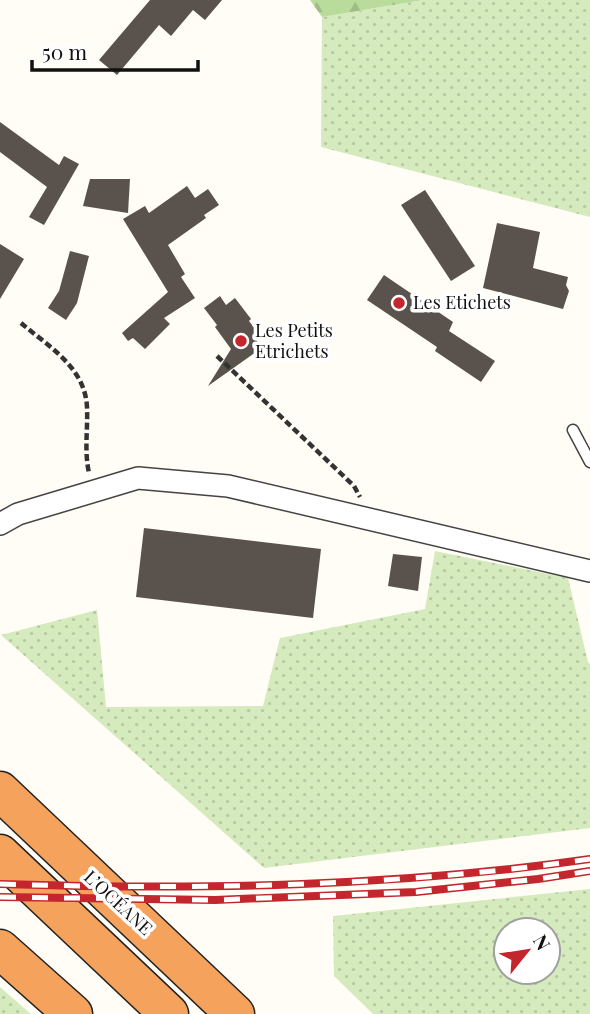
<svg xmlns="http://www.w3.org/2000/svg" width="590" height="1014" font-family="'Playfair Display',serif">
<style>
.grass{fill:url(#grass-dots);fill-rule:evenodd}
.forest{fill:url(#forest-firs)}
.building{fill:#5a524d}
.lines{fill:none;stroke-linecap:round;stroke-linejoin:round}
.service-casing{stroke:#444;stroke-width:13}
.minor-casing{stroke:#444;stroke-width:24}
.motorway-casing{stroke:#222;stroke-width:41}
.path{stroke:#333;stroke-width:4.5;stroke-dasharray:7 3.5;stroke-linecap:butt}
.service{stroke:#fff;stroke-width:10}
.minor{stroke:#fff;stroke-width:21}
.motorway{stroke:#f5a25d;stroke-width:38}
.rail-casing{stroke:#c4262e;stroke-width:8}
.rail{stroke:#fff;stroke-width:5;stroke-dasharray:16;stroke-linecap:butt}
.poi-dot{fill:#c4262e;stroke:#fff;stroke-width:2.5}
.labels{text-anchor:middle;stroke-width:7;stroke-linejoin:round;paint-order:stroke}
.poi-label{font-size:18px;fill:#111;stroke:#fff;text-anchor:start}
.street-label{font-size:18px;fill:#111;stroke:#fff}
</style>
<defs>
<pattern id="grass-dots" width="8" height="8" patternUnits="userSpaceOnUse" patternTransform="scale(1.75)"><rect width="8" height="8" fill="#d5ebbd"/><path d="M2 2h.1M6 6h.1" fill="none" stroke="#b6c8a1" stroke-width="1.8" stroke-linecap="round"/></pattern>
<pattern id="forest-firs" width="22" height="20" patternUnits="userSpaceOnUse" patternTransform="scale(1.75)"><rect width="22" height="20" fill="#b9dc9c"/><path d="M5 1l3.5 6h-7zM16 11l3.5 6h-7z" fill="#9ebc85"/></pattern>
</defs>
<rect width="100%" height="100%" fill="#fffdf5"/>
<g class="grass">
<path d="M 423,0 L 590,0 L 590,217 L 321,147 L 322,17 Z"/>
<path d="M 435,551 L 568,578 L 588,662 L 590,664 L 590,828 L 264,868 L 1,635 L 97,610 L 106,707 L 263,706 L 280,638 L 425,609 Z"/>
<path d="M 590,889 L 590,1014 L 373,1014 L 334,976 L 333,916 ZM 506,930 L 548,930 L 548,972 L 506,972 Z"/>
<path d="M 0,987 L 31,1014 L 0,1014 Z"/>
</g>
<path class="forest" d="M 310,0 L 423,0 L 322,17 Z"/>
<g class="building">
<path d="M 150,0 L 222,0 L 205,20 L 193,10 L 171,36 L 159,25 L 117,75 L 99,60 Z"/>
<path d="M 0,122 L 59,165 L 64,156 L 79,164 L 44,225 L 29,217 L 47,187 L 0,152 Z"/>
<path d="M 90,179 L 130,179 L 128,213 L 83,206 Z"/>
<path d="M 187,186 L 195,198 L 208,189 L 219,205 L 204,215 L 206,218 L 168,245 L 185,274 L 181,277 L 195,298 L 164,318 L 170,324 L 145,349 L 133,338 L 128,341 L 122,333 L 168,292 L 123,219 L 145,206 L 149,213 Z"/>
<path d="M 425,190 L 475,266 L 451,281 L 401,205 Z"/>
<path d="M 497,223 L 540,232 L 533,268 L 568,277 L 566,285 L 569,291 L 563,309 L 483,288 Z"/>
<path d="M 0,244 L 24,259 L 0,299 Z"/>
<path d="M 70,251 L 89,256 L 77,303 L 66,320 L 48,308 L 59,291 Z"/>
<path d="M 384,275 L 453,322 L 449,331 L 495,361 L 481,382 L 435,351 L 437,347 L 367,300 Z"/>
<path d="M 220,296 L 226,305 L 235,298 L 251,319 L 249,321 L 258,333 L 253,336 L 261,346 L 255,351 L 256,352 L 208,386 L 231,349 L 215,327 L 217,325 L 204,308 Z"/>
<path d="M 144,528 L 321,549 L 313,618 L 136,597 Z"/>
<path d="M 393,554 L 422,557 L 418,591 L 388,586 Z"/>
</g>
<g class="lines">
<defs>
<path id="service" d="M 573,430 L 590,462"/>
<path id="minor" d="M 0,524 L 18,514 L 138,478 L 228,486 L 590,571"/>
<g id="motorway">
<path d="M 0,791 L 235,1014"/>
<path d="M 0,854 L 169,1014"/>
<path d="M 0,949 L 73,1014"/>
</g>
</defs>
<use href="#service" class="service-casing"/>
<use href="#minor" class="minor-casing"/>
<use href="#motorway" class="motorway-casing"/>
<g class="path">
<path d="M 21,323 C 48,346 85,367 87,407 C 88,430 84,450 89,473"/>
<path d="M 217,356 L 354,486 L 360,497"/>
</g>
<use href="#service" class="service"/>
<use href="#minor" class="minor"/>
<use href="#motorway" class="motorway"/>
<defs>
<g id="rail">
<path d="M 0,884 C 197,890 395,887 590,859"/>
<path d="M 0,897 L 215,900 L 416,892 L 538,879 L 590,871"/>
</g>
</defs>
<use href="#rail" class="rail-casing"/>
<use href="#rail" class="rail"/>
</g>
<g class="poi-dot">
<circle cx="399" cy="303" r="7"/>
<circle cx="241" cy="341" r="7"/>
</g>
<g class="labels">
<g class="poi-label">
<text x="413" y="309">Les Etichets</text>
<text x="255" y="337">Les Petits<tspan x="255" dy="21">Etrichets</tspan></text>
</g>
<g class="street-label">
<text transform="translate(118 903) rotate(43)" y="6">L’OCÉANE</text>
</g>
</g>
<g transform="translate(527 951) rotate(60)"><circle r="33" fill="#ffffff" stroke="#a0a0a0" stroke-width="2"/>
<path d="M0-5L12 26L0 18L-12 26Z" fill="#c4262e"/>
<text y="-10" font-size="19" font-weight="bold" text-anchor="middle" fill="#111111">N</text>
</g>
<path d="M32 60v10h166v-10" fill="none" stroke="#111111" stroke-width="3.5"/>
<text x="42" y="60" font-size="21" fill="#111111" stroke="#ffffff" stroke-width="5" paint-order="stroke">50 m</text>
</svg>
